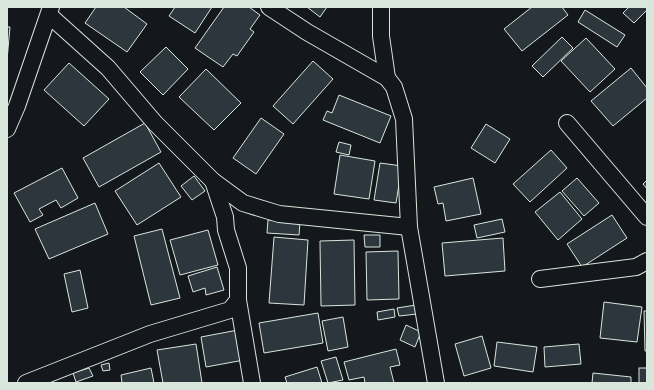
<svg xmlns="http://www.w3.org/2000/svg" width="654" height="390" font-family="'Nunito Sans',sans-serif">
<style>
.building{fill:#2c363c;stroke:#d8e6dc}
.lines{fill:none;stroke-linecap:round;stroke-linejoin:round}
.street-casing{stroke:#d8e6dc;stroke-width:18}
.street{stroke:#14181c;stroke-width:16}
</style>
<rect width="100%" height="100%" fill="#14181c"/>
<g class="building">
<path d="M 96,7 L 124,7 L 147,24 L 127,52 L 85,23 Z"/>
<path d="M 175,7 L 212,7 L 195,33 L 169,16 Z"/>
<path d="M 224,7 L 249,7 L 260,15 L 250,29 L 254,32 L 237,56 L 233,54 L 223,67 L 195,48 Z"/>
<path d="M 307,7 L 327,7 L 320,17 Z"/>
<path d="M 532,7 L 562,7 L 568,15 L 522,51 L 504,29 Z"/>
<path d="M 629,7 L 647,7 L 647,10 L 634,23 L 623,13 Z"/>
<path d="M 585,10 L 625,35 L 617,47 L 578,22 Z"/>
<path d="M 7,27 L 10,27 L 7,60 Z"/>
<path d="M 562,37 L 573,48 L 543,77 L 532,66 Z"/>
<path d="M 586,38 L 615,69 L 590,92 L 561,61 Z"/>
<path d="M 166,47 L 188,69 L 163,95 L 140,72 Z"/>
<path d="M 313,61 L 333,79 L 293,124 L 273,106 Z"/>
<path d="M 69,63 L 109,99 L 84,126 L 44,90 Z"/>
<path d="M 631,68 L 647,88 L 647,98 L 613,126 L 591,101 Z"/>
<path d="M 206,69 L 241,103 L 214,130 L 179,97 Z"/>
<path d="M 339,95 L 391,116 L 380,143 L 323,120 L 327,111 L 332,113 Z"/>
<path d="M 261,118 L 284,134 L 256,174 L 233,158 Z"/>
<path d="M 145,123 L 161,152 L 99,187 L 83,158 Z"/>
<path d="M 486,124 L 510,139 L 495,163 L 471,148 Z"/>
<path d="M 339,142 L 351,145 L 349,155 L 336,152 Z"/>
<path d="M 551,150 L 567,168 L 530,202 L 513,184 Z"/>
<path d="M 340,155 L 375,161 L 369,199 L 334,194 Z"/>
<path d="M 159,163 L 181,197 L 137,225 L 115,191 Z"/>
<path d="M 380,163 L 402,166 L 396,203 L 374,200 Z"/>
<path d="M 62,168 L 78,198 L 61,208 L 56,200 L 39,209 L 43,215 L 30,222 L 14,193 Z"/>
<path d="M 194,176 L 205,191 L 192,200 L 181,186 Z"/>
<path d="M 473,178 L 481,214 L 446,221 L 443,203 L 438,204 L 434,187 Z"/>
<path d="M 577,178 L 599,203 L 584,216 L 562,191 Z"/>
<path d="M 647,180 L 647,189 L 643,184 Z"/>
<path d="M 560,192 L 582,219 L 558,240 L 535,212 Z"/>
<path d="M 95,203 L 108,234 L 49,259 L 35,229 Z"/>
<path d="M 612,215 L 627,238 L 582,267 L 567,244 Z"/>
<path d="M 502,219 L 505,232 L 477,238 L 474,225 Z"/>
<path d="M 268,220 L 300,222 L 299,235 L 267,233 Z"/>
<path d="M 162,229 L 180,298 L 151,305 L 134,236 Z"/>
<path d="M 208,230 L 218,265 L 180,275 L 170,240 Z"/>
<path d="M 364,235 L 380,235 L 380,247 L 365,247 Z"/>
<path d="M 274,237 L 308,240 L 304,305 L 269,303 Z"/>
<path d="M 503,238 L 505,271 L 445,276 L 442,243 Z"/>
<path d="M 354,240 L 355,305 L 321,306 L 320,241 Z"/>
<path d="M 398,251 L 399,299 L 367,300 L 366,252 Z"/>
<path d="M 217,267 L 224,290 L 206,295 L 205,288 L 193,292 L 188,276 Z"/>
<path d="M 80,270 L 88,308 L 72,312 L 64,274 Z"/>
<path d="M 604,302 L 642,307 L 637,342 L 600,338 Z"/>
<path d="M 416,305 L 417,314 L 399,316 L 397,308 Z"/>
<path d="M 394,309 L 395,317 L 378,320 L 377,312 Z"/>
<path d="M 644,311 L 647,311 L 647,351 L 645,351 Z"/>
<path d="M 318,313 L 323,343 L 264,353 L 259,323 Z"/>
<path d="M 343,317 L 348,347 L 328,351 L 322,321 Z"/>
<path d="M 406,325 L 421,332 L 415,347 L 400,340 Z"/>
<path d="M 238,330 L 244,360 L 206,367 L 201,337 Z"/>
<path d="M 482,336 L 491,368 L 464,376 L 455,344 Z"/>
<path d="M 497,342 L 537,347 L 533,372 L 494,366 Z"/>
<path d="M 196,344 L 202,383 L 163,383 L 157,350 Z"/>
<path d="M 579,344 L 581,364 L 545,367 L 544,347 Z"/>
<path d="M 396,349 L 400,365 L 390,367 L 394,383 L 365,383 L 364,377 L 349,380 L 344,362 Z"/>
<path d="M 336,357 L 343,380 L 328,383 L 321,361 Z"/>
<path d="M 109,363 L 110,370 L 103,371 L 101,365 Z"/>
<path d="M 317,367 L 322,383 L 287,383 L 285,377 Z"/>
<path d="M 89,368 L 93,376 L 76,382 L 73,373 Z"/>
<path d="M 151,368 L 154,383 L 122,383 L 121,375 Z"/>
<rect x="639" y="368" width="8" height="15"/>
<path d="M 593,373 L 631,377 L 631,383 L 592,383 Z"/>
</g>
<g class="lines">
<defs>
<g id="street">
<path d="M 269,7 L 307,32 L 387,78 L 394,87 L 404,119 L 409,227 L 436,383"/>
<path d="M 381,7 L 381,36 L 387,78"/>
<path d="M 49,15 L 108,68 L 155,123 L 213,181 L 243,203 L 279,214 L 409,227"/>
<path d="M 567,123 L 647,217"/>
<path d="M 7,129 L 17,106 L 51,7"/>
<path d="M 213,181 L 225,217 L 226,230 L 238,268 L 238,300 L 252,383"/>
<path d="M 540,279 L 636,267 L 647,261"/>
<path d="M 26,383 L 150,334 L 230,310 L 238,300"/>
</g>
</defs>
<use href="#street" class="street-casing"/>
<use href="#street" class="street"/>
</g>
<rect width="654" height="390" fill="none" stroke="#d8e6dc" stroke-width="16"/>
</svg>
